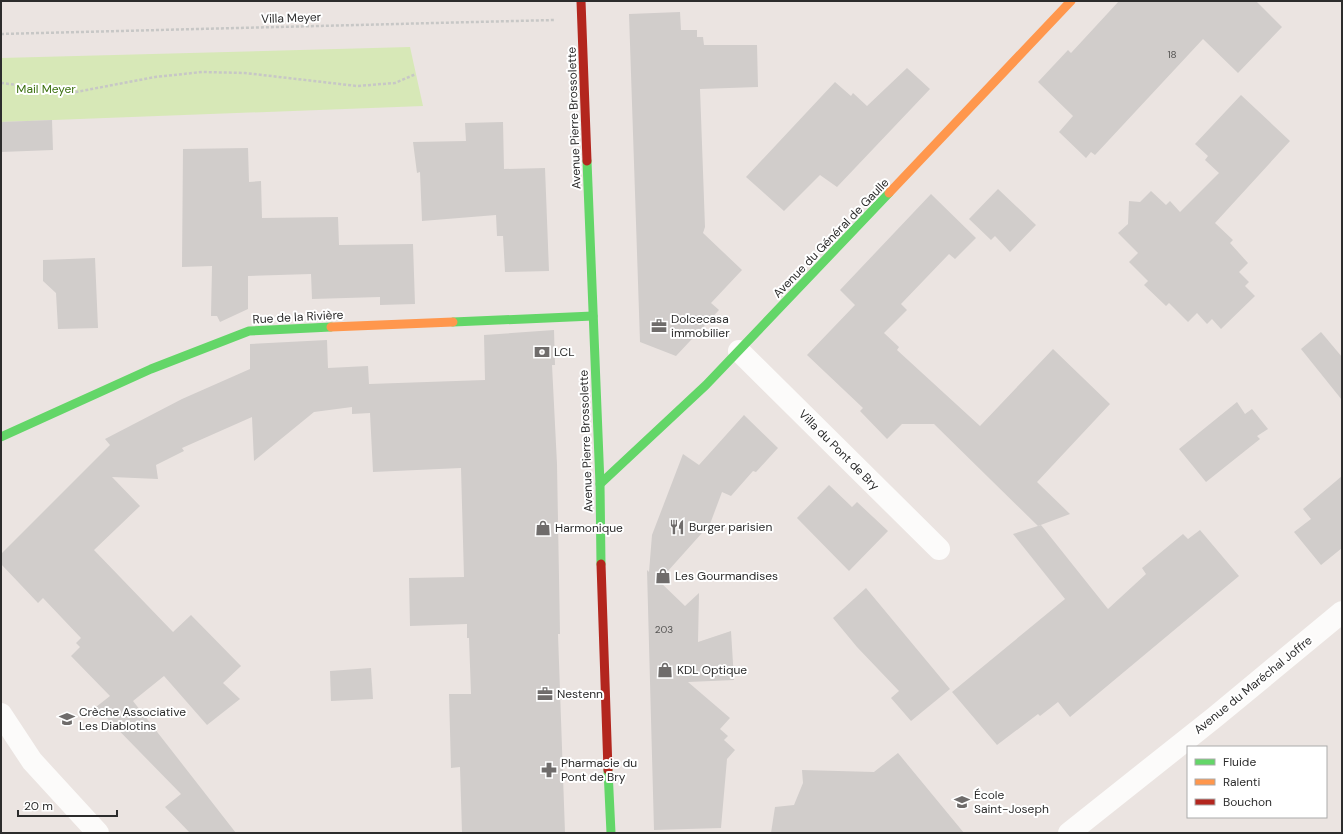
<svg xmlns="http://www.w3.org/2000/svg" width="1343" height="834" font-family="'DM Sans',sans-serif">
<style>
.green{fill:#d7e8b7}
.building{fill:#d1cdcb}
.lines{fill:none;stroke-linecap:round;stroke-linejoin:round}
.path{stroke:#c7c7c6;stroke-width:2.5;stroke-dasharray:3 2;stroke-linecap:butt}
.street{stroke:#fcfbfa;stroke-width:22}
.fast{stroke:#63d668;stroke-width:9}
.slow{stroke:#ff974d;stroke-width:9}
.jam{stroke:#b3261e;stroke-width:9}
.labels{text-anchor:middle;stroke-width:4;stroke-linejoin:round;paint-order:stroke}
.number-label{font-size:10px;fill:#565554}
.street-label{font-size:12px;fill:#2c2c2c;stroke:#fff}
.park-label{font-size:12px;fill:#3e7213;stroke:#fff}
.poi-label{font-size:12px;fill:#2c2c2c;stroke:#fff;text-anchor:start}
</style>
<rect width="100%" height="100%" fill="#ebe4e1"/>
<path class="green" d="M 410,47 L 423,106 L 1,122 L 1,58 Z"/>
<g class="building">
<path d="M 1119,1 L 1256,1 L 1282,27 L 1238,73 L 1203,39 L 1095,155 L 1091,152 L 1086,158 L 1059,132 L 1073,116 L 1038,82 L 1068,50 L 1071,53 Z"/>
<path d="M 680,12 L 681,30 L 697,30 L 697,37 L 703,37 L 704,45 L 757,45 L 758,87 L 700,89 L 705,227 L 703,233 L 742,270 L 711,303 L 719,310 L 676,356 L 640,342 L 629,14 Z"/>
<path d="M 907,68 L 930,89 L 837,187 L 820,175 L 784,211 L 746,177 L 835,82 L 851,96 L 853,93 L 867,106 Z"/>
<path d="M 1241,95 L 1290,141 L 1215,223 L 1233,240 L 1230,243 L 1248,263 L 1239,272 L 1249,282 L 1245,286 L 1255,296 L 1221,329 L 1212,319 L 1207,324 L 1197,313 L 1188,322 L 1169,303 L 1166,306 L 1144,285 L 1148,281 L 1129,262 L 1138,253 L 1118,233 L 1128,224 L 1129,201 L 1140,202 L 1151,191 L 1166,205 L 1170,201 L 1180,212 L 1219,173 L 1205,160 L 1208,156 L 1195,144 Z"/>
<path d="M 52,120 L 53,150 L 1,152 L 1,122 Z"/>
<path d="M 503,122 L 504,169 L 545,168 L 549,271 L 505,272 L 503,236 L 497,236 L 496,215 L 422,221 L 420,172 L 417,173 L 413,142 L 466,141 L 465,123 Z"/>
<path d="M 248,148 L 249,182 L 261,181 L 262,218 L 338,217 L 339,245 L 413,244 L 415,304 L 380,305 L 380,297 L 312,299 L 311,274 L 248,276 L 248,309 L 220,322 L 217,316 L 211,316 L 212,266 L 182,267 L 183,149 Z"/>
<path d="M 998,189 L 1036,225 L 1010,252 L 995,236 L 991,240 L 969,219 Z"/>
<path d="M 931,194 L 976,238 L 955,259 L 949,254 L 901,304 L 907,310 L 884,333 L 899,347 L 897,350 L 980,426 L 1053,349 L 1110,404 L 1037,482 L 1070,514 L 1038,526 L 934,424 L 902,424 L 887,439 L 860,411 L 863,408 L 807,355 L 855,305 L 840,290 Z"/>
<path d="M 95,258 L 98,328 L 58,329 L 56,293 L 43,281 L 43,260 Z"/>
<path d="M 554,330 L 555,365 L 552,365 L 557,464 L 560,634 L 558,634 L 565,833 L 462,833 L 460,767 L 451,768 L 449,694 L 471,694 L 469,638 L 467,638 L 467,624 L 410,626 L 409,578 L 464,577 L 461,468 L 373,472 L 370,413 L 352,414 L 352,407 L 314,412 L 254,461 L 252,417 L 182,448 L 184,451 L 156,465 L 158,479 L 112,477 L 140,506 L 94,550 L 173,632 L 191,615 L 241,666 L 223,683 L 240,699 L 207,725 L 164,676 L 133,701 L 236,833 L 190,833 L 165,807 L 181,794 L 96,707 L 110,696 L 71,656 L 80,647 L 76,643 L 81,638 L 43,598 L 38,603 L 1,564 L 1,554 L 110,445 L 105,439 L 182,399 L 250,369 L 250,344 L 327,340 L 328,368 L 368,366 L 369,384 L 485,380 L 484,335 Z"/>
<path d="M 1321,332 L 1342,357 L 1342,400 L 1301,349 Z"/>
<path d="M 1237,402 L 1245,414 L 1252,409 L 1268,429 L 1257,436 L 1260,439 L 1206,482 L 1179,449 Z"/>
<path d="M 744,415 L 778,448 L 756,472 L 753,471 L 731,496 L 722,492 L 710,524 L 659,581 L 685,606 L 699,593 L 698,642 L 731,631 L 734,680 L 688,682 L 730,718 L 720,729 L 728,736 L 724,740 L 735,750 L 727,759 L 721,828 L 654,830 L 647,570 L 649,572 L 652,535 L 683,454 L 699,465 Z"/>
<path d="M 1342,476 L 1342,548 L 1321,565 L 1294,532 L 1311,519 L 1303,509 Z"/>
<path d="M 829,485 L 852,507 L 857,502 L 888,531 L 849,571 L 797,518 Z"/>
<path d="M 1041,525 L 1108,609 L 1146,574 L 1142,568 L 1183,534 L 1188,539 L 1200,530 L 1239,576 L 1070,717 L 1058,702 L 1040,716 L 1038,714 L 997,745 L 952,692 L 1065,599 L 1013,534 Z"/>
<path d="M 866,588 L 950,689 L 911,721 L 891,698 L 899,691 L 857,647 L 833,618 Z"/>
<path d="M 371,668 L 373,699 L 331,701 L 330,671 Z"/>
<path d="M 898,753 L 964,833 L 771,833 L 775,807 L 794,805 L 803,783 L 802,770 L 874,772 Z"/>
</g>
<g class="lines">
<g class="path">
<path d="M 1,34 L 554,20"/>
<path d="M 1,83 L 76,92 L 155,77 L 202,72 L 245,73 L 357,86 L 395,83 L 416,74"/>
</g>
<g class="street">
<path d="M 739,351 L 939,549"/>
<path d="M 1,714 L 32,761 L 98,833"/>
<path d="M 1069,833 L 1215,717 L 1342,612"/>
</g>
<g class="fast">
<path d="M 587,161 L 600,484 L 601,564"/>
<path d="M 453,322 L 593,316"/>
<path d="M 1,437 L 151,369 L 249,331 L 331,327"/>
<path d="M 600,484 L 706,385 L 889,193"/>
<path d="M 608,770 L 611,833"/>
</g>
<g class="slow">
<path d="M 889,193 L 1071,1"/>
<path d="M 331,327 L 453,322"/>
</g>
<g class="jam">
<path d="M 581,1 L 587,161"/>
<path d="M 601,564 L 608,770"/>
</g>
</g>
<defs>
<symbol id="office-bare" viewBox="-9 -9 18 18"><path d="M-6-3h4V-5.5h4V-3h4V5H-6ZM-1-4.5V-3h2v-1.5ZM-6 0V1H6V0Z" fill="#6f6c6b" stroke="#fff" stroke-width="2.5" paint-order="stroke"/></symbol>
<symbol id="bank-bare" viewBox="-9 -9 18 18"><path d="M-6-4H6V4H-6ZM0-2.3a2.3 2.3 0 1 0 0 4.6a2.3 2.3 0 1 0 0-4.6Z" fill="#6f6c6b" stroke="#fff" stroke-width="2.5" paint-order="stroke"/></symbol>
<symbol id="restaurant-bare" viewBox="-9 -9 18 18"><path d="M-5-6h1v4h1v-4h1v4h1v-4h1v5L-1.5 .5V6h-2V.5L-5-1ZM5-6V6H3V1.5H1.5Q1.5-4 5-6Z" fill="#6f6c6b" stroke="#fff" stroke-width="2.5" paint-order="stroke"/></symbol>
<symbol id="shop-bare" viewBox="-9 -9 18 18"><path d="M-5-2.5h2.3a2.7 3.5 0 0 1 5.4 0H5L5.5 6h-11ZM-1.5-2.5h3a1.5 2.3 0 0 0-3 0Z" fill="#6f6c6b" stroke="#fff" stroke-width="2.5" paint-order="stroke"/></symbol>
<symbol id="school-bare" viewBox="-9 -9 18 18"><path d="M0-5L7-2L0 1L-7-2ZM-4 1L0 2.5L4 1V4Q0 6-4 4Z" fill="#6f6c6b" stroke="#fff" stroke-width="2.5" paint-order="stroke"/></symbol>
<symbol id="pharmacy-bare" viewBox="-9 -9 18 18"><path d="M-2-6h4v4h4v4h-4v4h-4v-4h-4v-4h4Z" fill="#6f6c6b" stroke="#fff" stroke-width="2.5" paint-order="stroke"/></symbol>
</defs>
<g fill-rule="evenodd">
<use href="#office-bare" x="648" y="315" width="22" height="22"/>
<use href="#bank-bare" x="531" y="341" width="22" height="22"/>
<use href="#restaurant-bare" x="666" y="516" width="22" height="22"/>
<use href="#shop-bare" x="532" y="517" width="22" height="22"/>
<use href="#shop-bare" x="652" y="565" width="22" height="22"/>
<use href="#shop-bare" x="654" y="659" width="22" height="22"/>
<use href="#office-bare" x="534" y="683" width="22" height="22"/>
<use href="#school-bare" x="56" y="708" width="22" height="22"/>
<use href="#pharmacy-bare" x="538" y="759" width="22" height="22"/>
<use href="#school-bare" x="951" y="791" width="22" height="22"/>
</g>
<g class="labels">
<g class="number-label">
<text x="1172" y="58">18</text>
<text x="664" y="633">203</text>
</g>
<g class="street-label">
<text transform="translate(291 18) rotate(-2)" y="4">Villa Meyer</text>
<text transform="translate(574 118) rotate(-92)" y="4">Avenue Pierre Brossolette</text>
<text transform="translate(831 238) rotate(-46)" y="4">Avenue du Général de Gaulle</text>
<text transform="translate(298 317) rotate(-3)" y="4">Rue de la Rivière</text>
<text transform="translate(586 441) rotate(-92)" y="4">Avenue Pierre Brossolette</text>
<text transform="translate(839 450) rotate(45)" y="4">Villa du Pont de Bry</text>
<text transform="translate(1253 685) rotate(-39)" y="4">Avenue du Maréchal Joffre</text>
</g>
<g class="park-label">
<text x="46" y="93">Mail Meyer</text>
</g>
<g class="poi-label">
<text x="671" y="323">Dolcecasa<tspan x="671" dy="14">immobilier</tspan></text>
<text x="554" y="356">LCL</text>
<text x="689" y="531">Burger parisien</text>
<text x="555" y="532">Harmonique</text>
<text x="675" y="580">Les Gourmandises</text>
<text x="677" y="674">KDL Optique</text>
<text x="557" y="698">Nestenn</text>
<text x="79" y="716">Crèche Associative<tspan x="79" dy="14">Les Diablotins</tspan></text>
<text x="561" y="767">Pharmacie du<tspan x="561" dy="14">Pont de Bry</tspan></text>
<text x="974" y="799">École<tspan x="974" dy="14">Saint-Joseph</tspan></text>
</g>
</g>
<rect width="1343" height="834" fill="none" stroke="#2c2c2c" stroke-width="4"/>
<rect x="1187" y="746" width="140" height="72" fill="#ffffff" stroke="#ababab"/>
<rect x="1195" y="759" width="20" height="6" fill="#63d668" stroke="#ababab"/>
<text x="1223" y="766" font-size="12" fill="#2c2c2c">Fluide</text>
<rect x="1195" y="779" width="20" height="6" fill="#ff974d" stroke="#ababab"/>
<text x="1223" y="786" font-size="12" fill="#2c2c2c">Ralenti</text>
<rect x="1195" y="799" width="20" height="6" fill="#b3261e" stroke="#ababab"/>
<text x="1223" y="806" font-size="12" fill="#2c2c2c">Bouchon</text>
<path d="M18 810v6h99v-6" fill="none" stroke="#2c2c2c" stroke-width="2"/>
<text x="24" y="810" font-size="12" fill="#2c2c2c" stroke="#ffffff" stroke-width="3" paint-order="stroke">20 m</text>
</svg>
